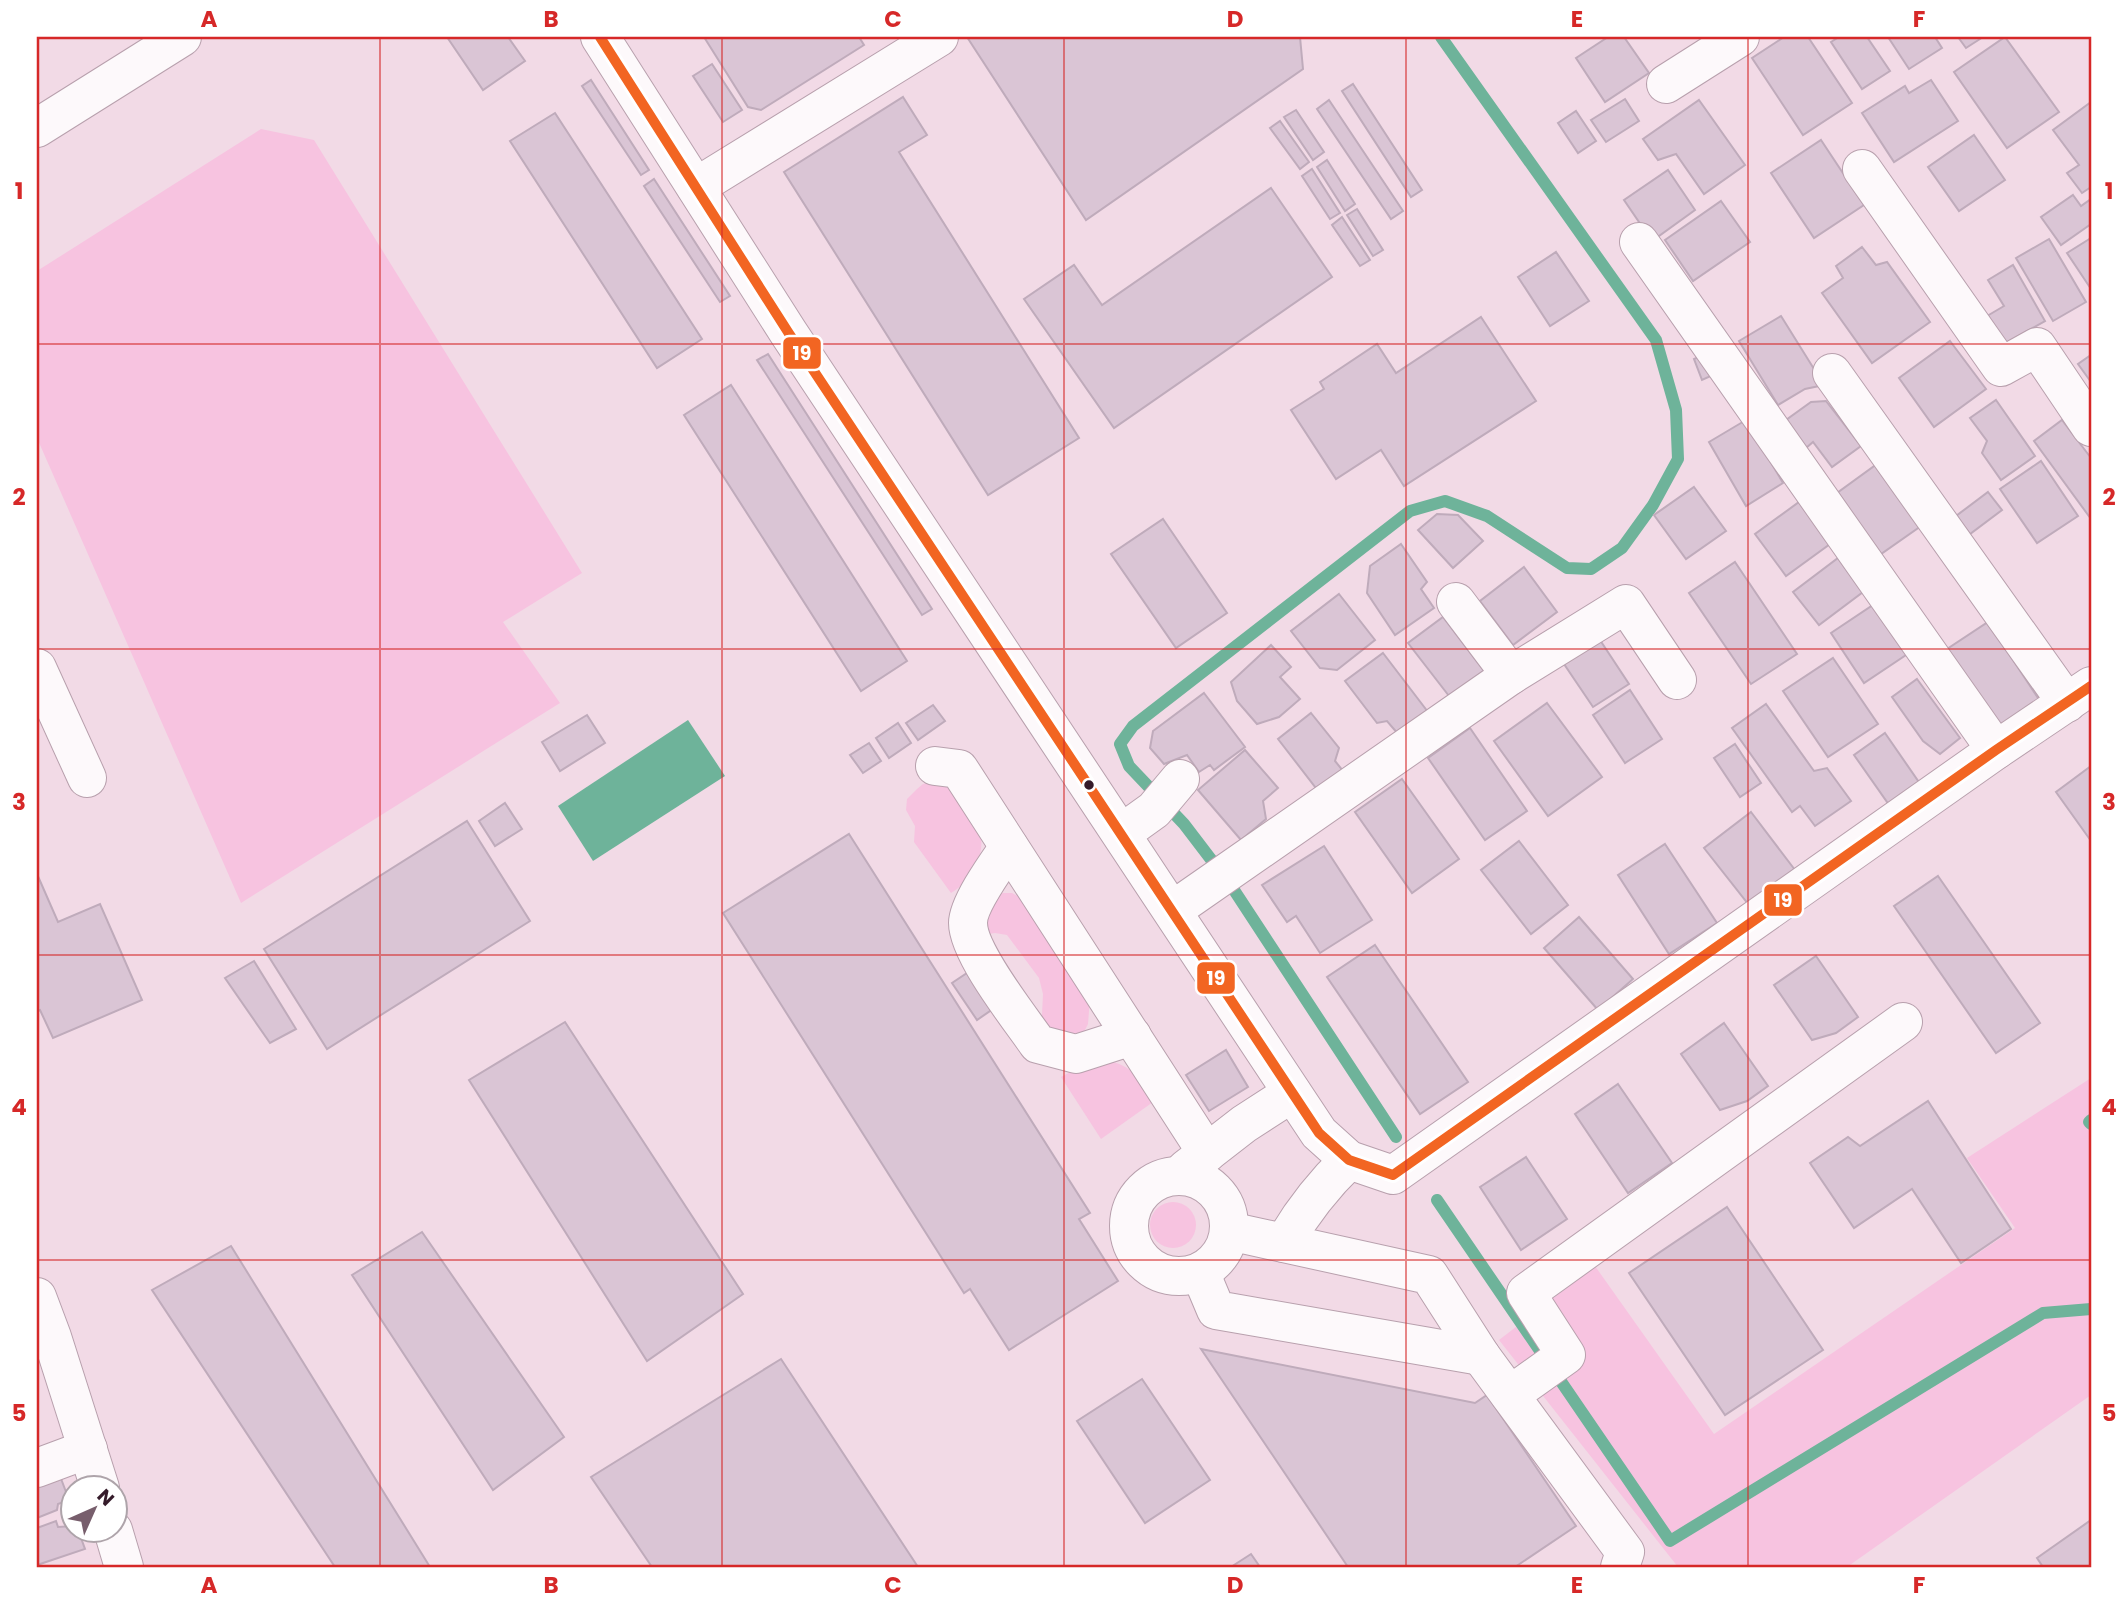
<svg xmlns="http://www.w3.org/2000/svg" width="2128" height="1604" font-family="Poppins,sans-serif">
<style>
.green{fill:#f7c3e0}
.water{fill:#6eb39a}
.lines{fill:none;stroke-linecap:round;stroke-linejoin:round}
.stream{stroke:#6eb39a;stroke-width:12}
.building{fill:#dac5d5;stroke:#bfabbb;stroke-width:2}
.minor-casing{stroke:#b8a0ad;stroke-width:40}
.minor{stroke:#fdf9fb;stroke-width:38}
.bus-1-casing{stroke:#fff;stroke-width:16}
.bus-1{stroke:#f26522;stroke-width:10}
.grid{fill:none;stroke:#d62828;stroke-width:2;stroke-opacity:0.55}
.bus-dot{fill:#351b2a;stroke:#fff;stroke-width:2.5}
.line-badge{stroke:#fff;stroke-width:2.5}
.badge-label{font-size:19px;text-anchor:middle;font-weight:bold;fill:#fff}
.neatline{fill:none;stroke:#d62828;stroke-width:2.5}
.grid-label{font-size:23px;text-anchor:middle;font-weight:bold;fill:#d62828}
</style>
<rect width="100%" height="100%" fill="#f2dae6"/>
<g class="green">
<path d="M 261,129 L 314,140 L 582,573 L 503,622 L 560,703 L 241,903 L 37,438 L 37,271 Z"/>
<path d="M 933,782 L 952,786 C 973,818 996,838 970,874 C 964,882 960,888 951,893 L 914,842 L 915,826 L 906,810 L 907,799 L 917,789 L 923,784 Z"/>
<path d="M 1003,893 L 1012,893 L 1027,901 L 1090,998 L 1088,1024 L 1084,1032 L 1073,1038 L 1041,1035 L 1043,994 L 1039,978 L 1007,935 L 995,933 L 982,935 L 991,899 Z"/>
<path d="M 1106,1061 C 1131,1063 1142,1082 1153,1102 L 1101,1139 L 1061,1077 L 1076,1069 Z"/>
<path d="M 2091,1078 L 2091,1395 L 1847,1567 L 1678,1567 L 1499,1340 L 1595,1266 L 1714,1434 L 2015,1228 L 1967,1158 Z"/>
<circle cx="1173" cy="1225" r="23"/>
</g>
<path class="water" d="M 688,720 L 725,776 L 593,861 L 558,806 Z"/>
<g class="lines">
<g class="stream">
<path d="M 1213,862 L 1184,824 L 1129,766 L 1120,744 L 1133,726 L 1410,511 L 1445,501 L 1487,516 L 1567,568 L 1591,569 L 1622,548 L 1653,505 L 1678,459 L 1676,410 L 1656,340 L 1441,37"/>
<path d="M 1232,887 L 1396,1137"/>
<path d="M 2091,1120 L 2089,1122 L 2091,1124"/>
<path d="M 1437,1200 L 1670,1541 L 2043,1313 L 2091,1309"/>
</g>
</g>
<g class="building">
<path d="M 447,37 L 508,37 L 525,61 L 483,90 Z"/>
<path d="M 704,37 L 859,37 L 864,45 L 761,110 L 748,107 Z"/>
<path d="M 967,37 L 1300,37 L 1303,69 L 1086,220 Z"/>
<path d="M 1608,37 L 1624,37 L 1649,73 L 1605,102 L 1576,58 Z"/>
<path d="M 1784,37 L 1808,37 L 1852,103 L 1803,135 L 1752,58 Z"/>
<path d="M 1839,37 L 1867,37 L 1890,71 L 1862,89 L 1831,42 Z"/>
<path d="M 1888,37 L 1935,37 L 1942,48 L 1909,69 Z"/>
<path d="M 1958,37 L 1983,37 L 1966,48 Z"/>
<path d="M 2005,37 L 2059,112 L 2007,148 L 1954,72 Z"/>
<path d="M 712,64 L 742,110 L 723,122 L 693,76 Z"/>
<path d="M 591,80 L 649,170 L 641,175 L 582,86 Z"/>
<path d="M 1931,80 L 1958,121 L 1894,162 L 1862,113 L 1905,86 L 1909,93 Z"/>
<path d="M 1353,84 L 1422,190 L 1411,197 L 1342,91 Z"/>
<path d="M 903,97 L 927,135 L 899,152 L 1079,438 L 988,495 L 784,172 Z"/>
<path d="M 1625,99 L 1639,121 L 1606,142 L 1591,120 Z"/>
<path d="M 1329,100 L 1403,211 L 1391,219 L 1317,109 Z"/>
<path d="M 1699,100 L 1745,165 L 1704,194 L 1676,154 L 1658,160 L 1643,139 Z"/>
<path d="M 2091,102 L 2091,187 L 2082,193 L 2067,173 L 2079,165 L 2053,130 Z"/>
<path d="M 1296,110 L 1324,152 L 1313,160 L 1284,117 Z"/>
<path d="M 1576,111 L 1596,141 L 1578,153 L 1558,123 Z"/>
<path d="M 555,113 L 702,339 L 657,368 L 510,141 Z"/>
<path d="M 1280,121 L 1309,162 L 1300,169 L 1270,128 Z"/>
<path d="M 1974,135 L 2005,180 L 1959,211 L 1928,167 Z"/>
<path d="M 1821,140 L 1864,205 L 1814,238 L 1771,173 Z"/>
<path d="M 1327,160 L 1355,204 L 1345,211 L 1317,167 Z"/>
<path d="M 1312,169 L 1340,213 L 1330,219 L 1302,176 Z"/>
<path d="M 1668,170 L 1695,210 L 1652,241 L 1624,200 Z"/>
<path d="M 654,179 L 730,296 L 720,302 L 644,186 Z"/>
<path d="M 1271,188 L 1332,277 L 1114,428 L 1024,299 L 1074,265 L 1102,305 Z"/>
<path d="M 2073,195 L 2081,206 L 2091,199 L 2091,224 L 2061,245 L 2041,217 Z"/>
<path d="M 1721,201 L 1750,242 L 1693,281 L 1665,240 Z"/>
<path d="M 1357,209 L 1383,250 L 1373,256 L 1347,215 Z"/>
<path d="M 1342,217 L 1370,260 L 1360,266 L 1332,225 Z"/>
<path d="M 2091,238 L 2091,289 L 2067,253 Z"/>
<path d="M 2049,239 L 2086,302 L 2053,321 L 2016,258 Z"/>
<path d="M 1862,247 L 1876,265 L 1887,262 L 1930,322 L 1872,363 L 1822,293 L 1843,278 L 1836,266 Z"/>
<path d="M 1556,252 L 1589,301 L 1550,326 L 1518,277 Z"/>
<path d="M 2013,265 L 2045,321 L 1999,347 L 1982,319 L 2004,306 L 1988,280 Z"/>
<path d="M 1781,316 L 1824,385 L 1805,389 L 1778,405 L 1739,341 Z"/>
<path d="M 1481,317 L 1536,401 L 1404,486 L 1381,450 L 1336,479 L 1291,410 L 1324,389 L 1320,382 L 1377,344 L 1396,373 Z"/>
<path d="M 1950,341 L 1986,389 L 1934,427 L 1899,378 Z"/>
<path d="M 768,354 L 932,609 L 922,615 L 757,360 Z"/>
<path d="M 1705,354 L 1713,375 L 1702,380 L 1694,359 Z"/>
<path d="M 2091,355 L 2091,382 L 2078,364 Z"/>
<path d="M 731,385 L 907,661 L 861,691 L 684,415 Z"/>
<path d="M 1996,400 L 2035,456 L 2001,480 L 1982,453 L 1987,441 L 1970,418 Z"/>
<path d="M 1826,401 L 1861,446 L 1832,467 L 1813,442 L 1806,448 L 1786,420 L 1811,402 Z"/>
<path d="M 1746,420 L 1783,483 L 1746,506 L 1709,442 Z"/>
<path d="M 2062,420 L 2091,458 L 2091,519 L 2034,441 Z"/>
<path d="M 2041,461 L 2078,516 L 2037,543 L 2000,489 Z"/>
<path d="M 1877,464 L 1921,526 L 1881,554 L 1837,493 Z"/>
<path d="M 1694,487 L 1726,531 L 1686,559 L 1654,515 Z"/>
<path d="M 1988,492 L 2002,510 L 1970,534 L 1956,516 Z"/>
<path d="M 1799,502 L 1830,544 L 1786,576 L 1755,534 Z"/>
<path d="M 1437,514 L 1458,515 L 1483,541 L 1453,568 L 1418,530 Z"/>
<path d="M 1163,519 L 1227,613 L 1176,648 L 1111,554 Z"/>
<path d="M 1401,544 L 1427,582 L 1421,589 L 1434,608 L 1395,635 L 1367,593 L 1370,566 Z"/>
<path d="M 1838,558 L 1863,592 L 1819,625 L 1793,592 Z"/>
<path d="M 1735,562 L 1797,654 L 1751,684 L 1689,593 Z"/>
<path d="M 1524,567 L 1557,612 L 1513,645 L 1480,601 Z"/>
<path d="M 1339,594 L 1375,640 L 1337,670 L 1320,668 L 1291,631 Z"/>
<path d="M 1876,603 L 1909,653 L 1864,683 L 1831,633 Z"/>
<path d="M 1443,617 L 1484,671 L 1449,696 L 1408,643 Z"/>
<path d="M 1988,622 L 2040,701 L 1995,729 L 1944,651 Z"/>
<path d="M 1598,637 L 1629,684 L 1593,707 L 1562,661 Z"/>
<path d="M 1271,645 L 1291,667 L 1280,677 L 1300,699 L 1279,717 L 1257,724 L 1237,701 L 1231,682 Z"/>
<path d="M 1383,653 L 1428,712 L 1399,735 L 1387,721 L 1377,723 L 1345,681 Z"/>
<path d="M 1833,658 L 1878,724 L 1828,757 L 1783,691 Z"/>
<path d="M 1917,679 L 1960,738 L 1940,754 L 1923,741 L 1892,697 Z"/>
<path d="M 1630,690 L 1662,739 L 1625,763 L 1593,715 Z"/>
<path d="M 1204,693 L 1245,747 L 1214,770 L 1210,765 L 1199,772 L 1187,755 L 1164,764 L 1150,748 L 1153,731 Z"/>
<path d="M 1547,703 L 1602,777 L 1548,816 L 1494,741 Z"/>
<path d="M 1766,704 L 1814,771 L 1827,768 L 1851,801 L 1815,826 L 1800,806 L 1792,812 L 1732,728 Z"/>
<path d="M 933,705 L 945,721 L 918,740 L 906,723 Z"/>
<path d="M 1311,713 L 1339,748 L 1335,761 L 1344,772 L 1319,792 L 1278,739 Z"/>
<path d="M 587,715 L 605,743 L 560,771 L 542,742 Z"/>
<path d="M 898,723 L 911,743 L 889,758 L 876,738 Z"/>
<path d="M 1470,728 L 1527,811 L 1485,840 L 1428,758 Z"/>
<path d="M 1885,733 L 1923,788 L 1892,809 L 1854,755 Z"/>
<path d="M 869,743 L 881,761 L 863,773 L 850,755 Z"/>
<path d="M 1735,744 L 1761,783 L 1740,797 L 1714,758 Z"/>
<path d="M 1245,750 L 1278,788 L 1263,801 L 1266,819 L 1241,840 L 1198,790 Z"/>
<path d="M 2091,766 L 2091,841 L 2056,792 Z"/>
<path d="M 1402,779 L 1459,859 L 1412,893 L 1355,812 Z"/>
<path d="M 505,803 L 522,829 L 495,846 L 479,821 Z"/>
<path d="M 1751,812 L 1795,870 L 1749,905 L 1704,848 Z"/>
<path d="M 467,821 L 530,921 L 327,1049 L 264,949 Z"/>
<path d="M 849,834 L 1090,1213 L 1079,1219 L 1118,1281 L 1009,1350 L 970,1289 L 964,1293 L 723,913 Z"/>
<path d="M 1519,841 L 1568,905 L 1531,934 L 1481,870 Z"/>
<path d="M 1665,844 L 1717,923 L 1669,954 L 1618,875 Z"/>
<path d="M 1324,846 L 1372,920 L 1320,953 L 1296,916 L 1287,922 L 1262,885 Z"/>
<path d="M 37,874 L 58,922 L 100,904 L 142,1000 L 53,1038 L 40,1010 L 37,1011 Z"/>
<path d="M 1938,876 L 2040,1023 L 1996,1053 L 1894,906 Z"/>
<path d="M 1579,917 L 1633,979 L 1598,1010 L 1544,948 Z"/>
<path d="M 1375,945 L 1468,1082 L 1420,1114 L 1327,977 Z"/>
<path d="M 994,955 L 1019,991 L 977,1020 L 952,983 Z"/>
<path d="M 1816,956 L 1858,1017 L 1836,1033 L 1812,1040 L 1774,985 Z"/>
<path d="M 254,961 L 296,1029 L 270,1043 L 225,978 Z"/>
<path d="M 565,1022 L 743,1294 L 647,1361 L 469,1080 Z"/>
<path d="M 1724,1023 L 1768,1086 L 1747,1101 L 1720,1110 L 1681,1054 Z"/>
<path d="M 1226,1050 L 1248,1087 L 1209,1111 L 1186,1075 Z"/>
<path d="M 1618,1084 L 1672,1163 L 1628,1193 L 1575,1114 Z"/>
<path d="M 1928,1101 L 2011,1229 L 1961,1263 L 1912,1189 L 1854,1228 L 1810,1163 L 1848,1137 L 1860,1146 Z"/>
<path d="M 1526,1157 L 1567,1219 L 1521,1250 L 1480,1187 Z"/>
<path d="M 1727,1207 L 1823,1350 L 1725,1415 L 1629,1273 Z"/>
<path d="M 422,1232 L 564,1437 L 493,1490 L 352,1275 Z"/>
<path d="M 231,1246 L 430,1567 L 335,1567 L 152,1290 Z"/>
<path d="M 1201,1349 L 1475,1403 L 1487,1395 L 1576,1526 L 1515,1567 L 1348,1567 Z"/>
<path d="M 781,1359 L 918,1567 L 652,1567 L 591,1477 Z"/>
<path d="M 1142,1379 L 1210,1480 L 1145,1523 L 1077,1421 Z"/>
<path d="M 60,1476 L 69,1500 L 58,1504 L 57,1510 L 37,1518 L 37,1485 Z"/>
<path d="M 2091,1520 L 2091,1567 L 2043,1567 L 2037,1558 Z"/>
<path d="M 56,1521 L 58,1527 L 74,1526 L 74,1530 L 78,1530 L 85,1549 L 37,1565 L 37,1528 Z"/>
<path d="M 1251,1554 L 1260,1567 L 1231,1567 Z"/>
</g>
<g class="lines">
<defs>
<g id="minor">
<path d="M 600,37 L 788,332 L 1319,1133 L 1349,1160 L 1393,1175 L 1996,750 L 2091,686"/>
<path d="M 1666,84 L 1740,37"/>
<path d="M 37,128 L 182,37"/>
<path d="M 1862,169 L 2001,367 L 2037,347 L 2091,427"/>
<path d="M 696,187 L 939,37"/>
<path d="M 1639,242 L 1996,750"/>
<path d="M 1832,373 L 2067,703"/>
<path d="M 37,668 L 87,778"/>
<path d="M 1511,675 L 1626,604 L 1677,680"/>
<path d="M 935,766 L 959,769 L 1207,1153"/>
<path d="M 1122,833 L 1154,810 L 1180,779"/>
<path d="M 1009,847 C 998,863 968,904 968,923 C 968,953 1020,1018 1038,1044 L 1076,1054 L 1132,1036"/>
<path d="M 1173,910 L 1511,675 L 1456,602"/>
<path d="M 1186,1169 L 1244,1124 L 1292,1093"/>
<circle cx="1179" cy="1226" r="50"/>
<path d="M 1229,1231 L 1429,1275 L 1481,1356 L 1625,1552 L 1620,1567"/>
<path d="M 1284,1243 C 1302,1212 1323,1185 1349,1160"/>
<path d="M 1200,1272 L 1216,1310 L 1481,1356"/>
<path d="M 37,1297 L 52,1337 L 100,1488"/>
<path d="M 1510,1395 L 1566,1355 L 1526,1293 L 1903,1022"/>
<path d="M 37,1468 L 88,1449"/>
<path d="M 113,1530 L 124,1567"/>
</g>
</defs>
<use href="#minor" class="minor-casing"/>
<use href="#minor" class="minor"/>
<defs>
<path id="bus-1" d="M 600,37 L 788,332 L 1319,1133 L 1349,1160 L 1393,1175 L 1996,750 L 2091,686"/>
</defs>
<use href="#bus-1" class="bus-1-casing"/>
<use href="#bus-1" class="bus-1"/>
</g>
<path class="grid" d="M 380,37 L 380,1567M 722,37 L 722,1567M 1064,37 L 1064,1567M 1406,37 L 1406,1567M 1748,37 L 1748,1567M 37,344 L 2091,344M 37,649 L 2091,649M 37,955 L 2091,955M 37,1260 L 2091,1260"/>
<circle class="bus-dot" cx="1089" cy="785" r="6"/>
<g class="line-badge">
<rect x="782" y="336" width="40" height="34" rx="7" fill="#f26522"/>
<rect x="1763" y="883" width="40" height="34" rx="7" fill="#f26522"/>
<rect x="1196" y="961" width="40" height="34" rx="7" fill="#f26522"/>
</g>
<g class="badge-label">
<text x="802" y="360">19</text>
<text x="1783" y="907">19</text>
<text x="1216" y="985">19</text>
</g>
<rect width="2128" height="1604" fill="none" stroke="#ffffff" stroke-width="77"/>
<g transform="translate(94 1509) rotate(45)"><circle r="33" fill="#ffffff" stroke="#aea4aa" stroke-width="2"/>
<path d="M0-5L12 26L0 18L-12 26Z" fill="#775e6c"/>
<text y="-10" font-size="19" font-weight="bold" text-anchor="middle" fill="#351b2a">N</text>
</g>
<rect x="38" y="38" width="2052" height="1528" class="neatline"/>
<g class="grid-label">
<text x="209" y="27">A</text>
<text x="551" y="27">B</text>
<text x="893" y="27">C</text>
<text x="1235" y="27">D</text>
<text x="1577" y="27">E</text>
<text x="1919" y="27">F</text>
<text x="19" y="199">1</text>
<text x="2109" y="199">1</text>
<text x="19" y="505">2</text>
<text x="2109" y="505">2</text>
<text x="19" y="810">3</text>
<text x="2109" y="810">3</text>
<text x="19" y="1115">4</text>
<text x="2109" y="1115">4</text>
<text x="19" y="1421">5</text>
<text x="2109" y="1421">5</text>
<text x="209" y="1593">A</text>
<text x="551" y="1593">B</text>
<text x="893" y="1593">C</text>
<text x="1235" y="1593">D</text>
<text x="1577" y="1593">E</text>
<text x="1919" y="1593">F</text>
</g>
</svg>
